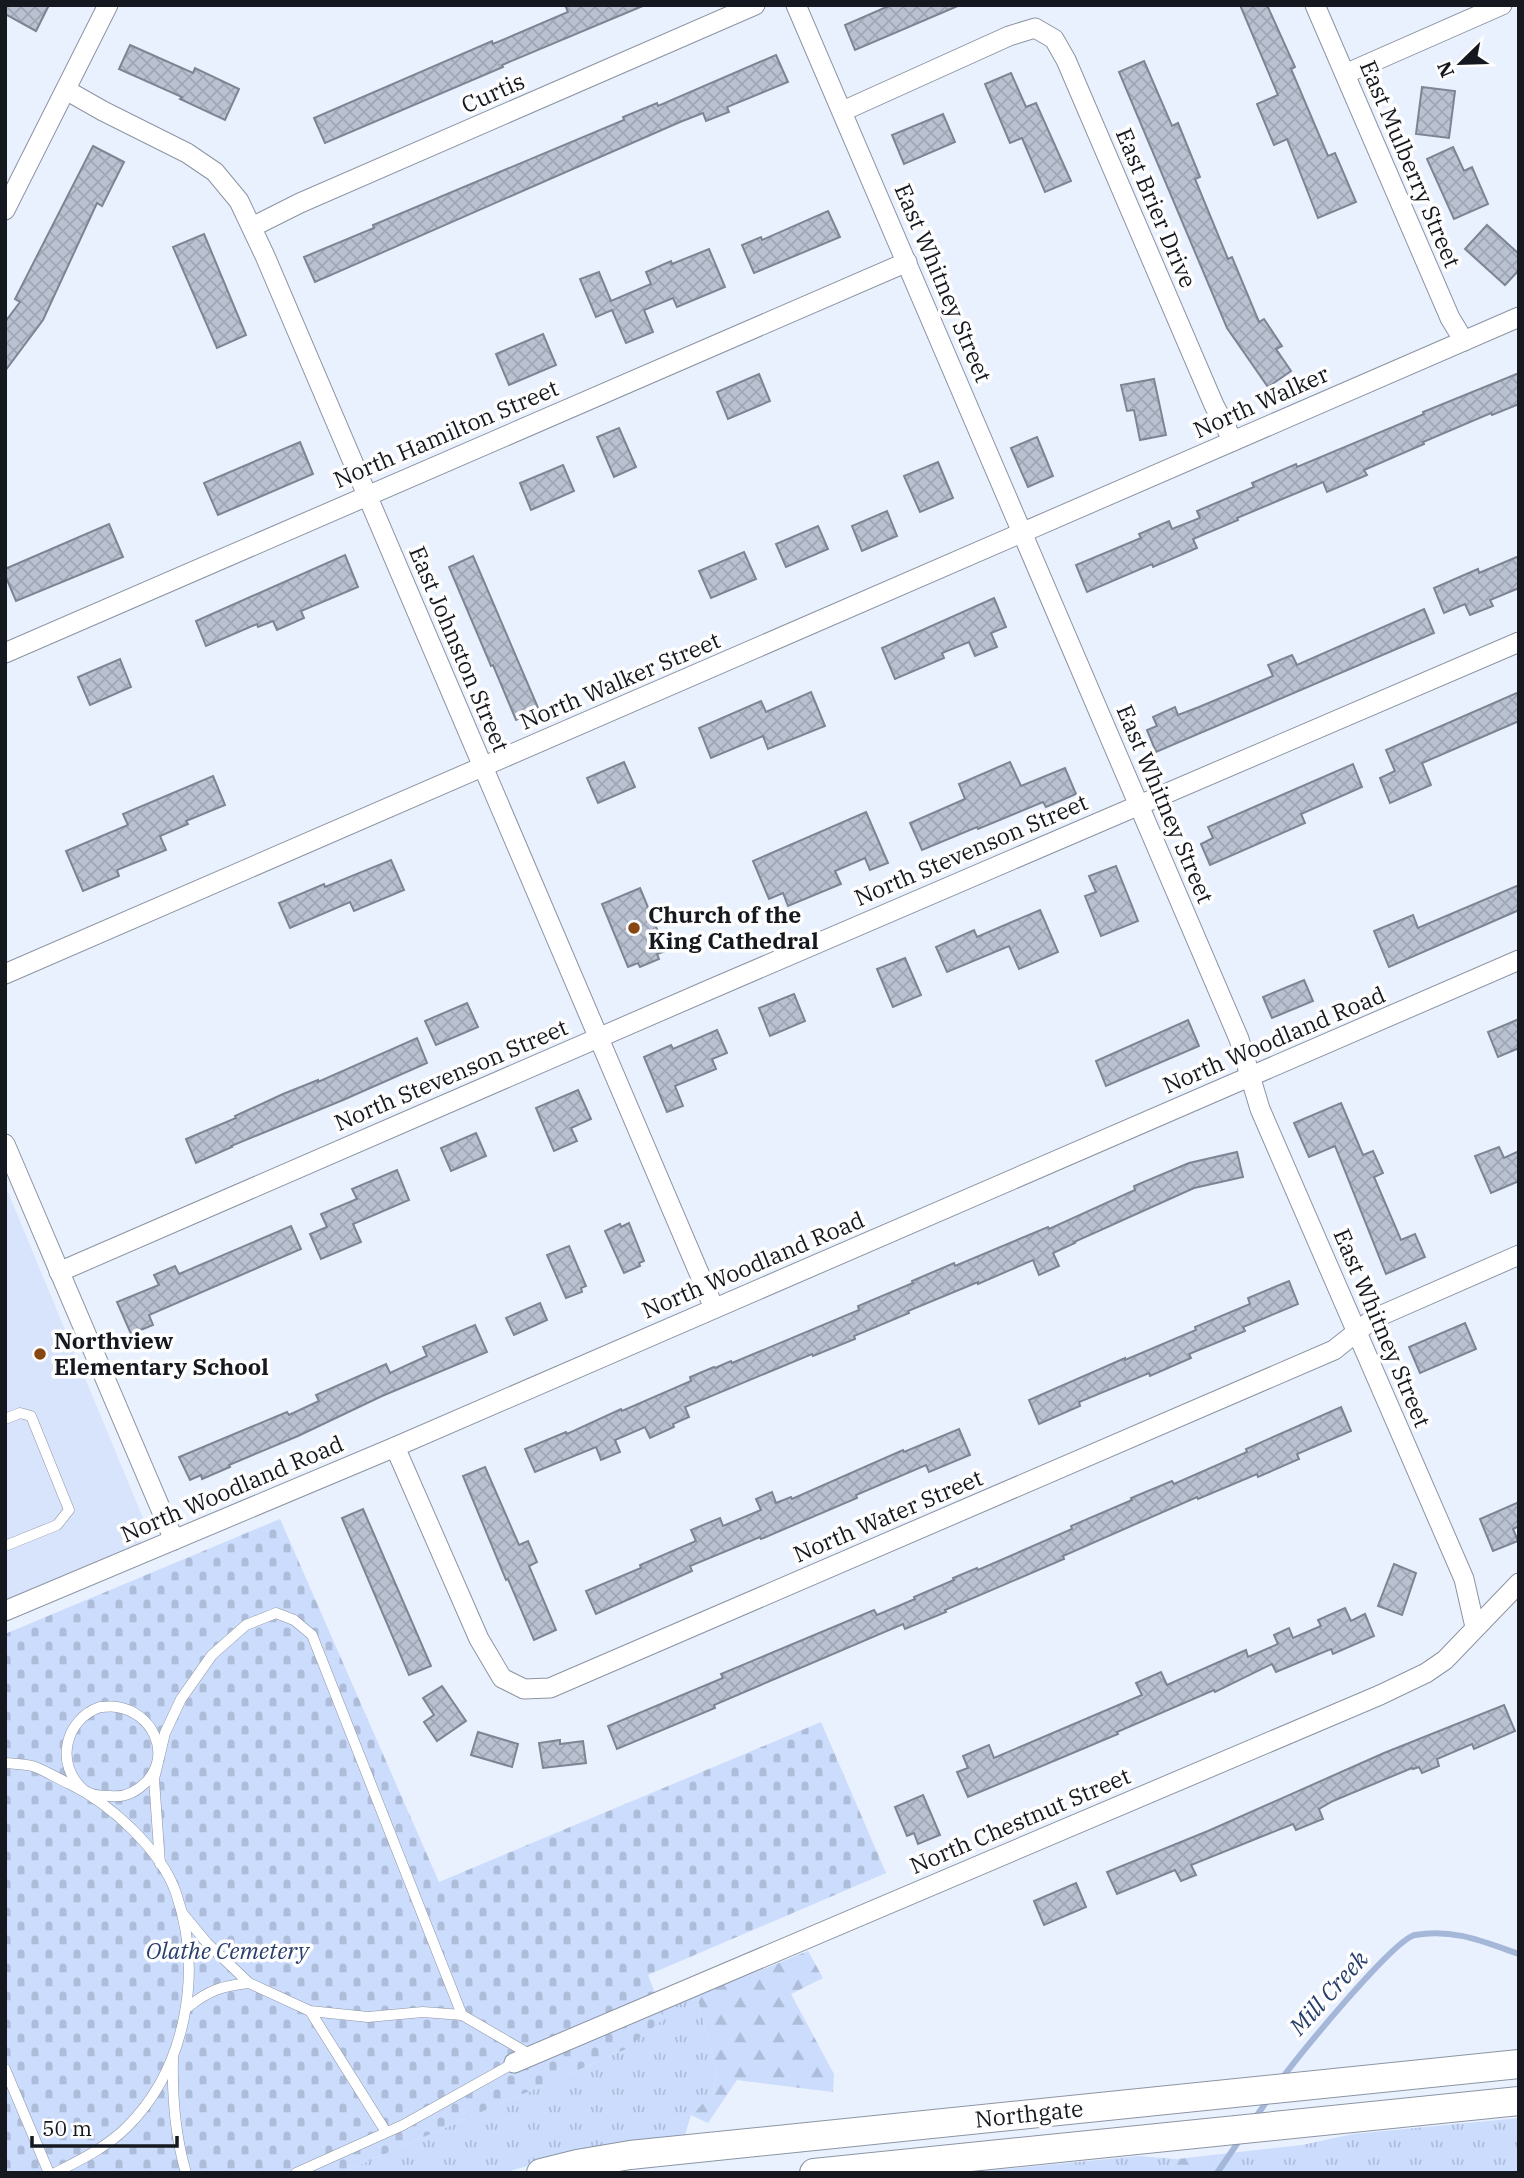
<svg xmlns="http://www.w3.org/2000/svg" width="1524" height="2178" font-family="'IBM Plex Serif',serif">
<style>
.built{fill:#d8e4fc}
.grass{fill:url(#grass-tufts)}
.forest{fill:url(#forest-firs)}
.cemetery{fill:url(#cemetery-stones)}
.lines{fill:none;stroke-linecap:round;stroke-linejoin:round}
.stream{stroke:#a4b7d9;stroke-width:6}
.building{fill:url(#building-cross-hatch);stroke:#7d8594;stroke-width:2}
.service-casing{stroke:#8c94a3;stroke-width:11}
.minor-casing{stroke:#8c94a3;stroke-width:21}
.secondary-casing{stroke:#8c94a3;stroke-width:30}
.service{stroke:#fff;stroke-width:10}
.minor{stroke:#fff;stroke-width:19}
.secondary{stroke:#fff;stroke-width:28}
.poi-dot{fill:#874612;stroke:#fefefe;stroke-width:2.5}
.labels{text-anchor:middle;stroke-width:7;stroke-linejoin:round;paint-order:stroke}
.street-label{font-size:23px;fill:#15181e;stroke:#fefefe}
.poi-label{font-size:23px;font-weight:bold;fill:#15181e;stroke:#fefefe;text-anchor:start}
.park-label{font-size:23px;font-style:italic;fill:#283e6c;stroke:#fefefe}
.water-label{font-size:24px;font-style:italic;fill:#273d6a;stroke:#fefefe}
</style>
<defs>
<pattern id="grass-tufts" width="24" height="20" patternUnits="userSpaceOnUse" patternTransform="scale(1.75)"><rect width="24" height="20" fill="#cbdcfd"/><path d="M3 7l-1-3M5 7V3M7 7l1-3M15 17l-1-3M17 17v-4M19 17l1-3" fill="none" stroke="#adbcd8"/></pattern>
<pattern id="forest-firs" width="22" height="20" patternUnits="userSpaceOnUse" patternTransform="scale(1.75)"><rect width="22" height="20" fill="#cbdcfd"/><path d="M5 1l3.5 6h-7zM16 11l3.5 6h-7z" fill="#adbcd8"/></pattern>
<pattern id="cemetery-stones" width="16" height="16" patternUnits="userSpaceOnUse" patternTransform="scale(1.75)"><rect width="16" height="16" fill="#cbdcfd"/><path d="M2 7V4a2 2 0 0 1 4 0v3zM10 15v-3a2 2 0 0 1 4 0v3z" fill="#adbcd8"/></pattern>
<pattern id="building-cross-hatch" width="8" height="8" patternUnits="userSpaceOnUse" patternTransform="scale(1.75)"><rect width="8" height="8" fill="#bac2d2"/><path d="M0 0l8 8M0 8l8-8" fill="none" stroke="#9fa6b4"/></pattern>
</defs>
<rect width="100%" height="100%" fill="#eaf1fe"/>
<path class="built" d="M 5,1185 L 148,1530 L 140,1543 L 130,1548 L 5,1600 Z"/>
<g class="grass">
<path d="M 697,1996 L 716,2070 L 714,2093 L 691,2115 L 684,2138 L 556,2158 L 503,2173 L 341,2173 L 624,2050 L 662,2010 Z"/>
<path d="M 1519,2118 L 1519,2173 L 1210,2173 L 1221,2154 L 1302,2145 L 1353,2134 Z"/>
<path d="M 1139,2156 L 1177,2159 L 1167,2173 L 964,2173 Z"/>
</g>
<g class="forest">
<path d="M 808,1951 L 823,1978 L 791,1994 L 834,2074 L 833,2092 L 737,2080 L 708,2123 L 691,2115 L 714,2093 L 716,2070 L 697,1996 Z"/>
<path d="M 1221,2154 L 1210,2173 L 1167,2173 L 1177,2159 Z"/>
</g>
<path class="cemetery" d="M 280,1519 L 439,1882 L 821,1722 L 886,1873 L 648,1975 L 665,2018 L 624,2050 L 341,2173 L 5,2173 L 5,1634 Z"/>
<g class="lines">
<g class="stream">
<path d="M 1281,2080 C 1297,2057 1394,1939 1415,1935 C 1453,1928 1484,1942 1519,1954"/>
<path d="M 1253,2121 L 1269,2098"/>
<path d="M 1217,2173 L 1241,2138"/>
</g>
</g>
<g class="building">
<path d="M 5,5 L 49,5 L 36,31 L 5,14 Z"/>
<path d="M 565,5 L 645,5 L 502,65 L 503,67 L 325,143 L 314,118 L 492,41 L 493,44 L 568,12 Z"/>
<path d="M 891,5 L 960,5 L 855,50 L 845,25 Z"/>
<path d="M 1240,5 L 1267,5 L 1295,67 L 1291,69 L 1328,156 L 1335,153 L 1356,202 L 1318,218 L 1287,139 L 1274,145 L 1257,104 L 1278,95 Z"/>
<path d="M 130,45 L 193,73 L 195,68 L 239,89 L 225,120 L 180,99 L 182,97 L 119,69 Z"/>
<path d="M 776,55 L 788,82 L 727,107 L 729,112 L 706,121 L 703,113 L 680,122 L 315,282 L 304,257 L 374,228 L 373,225 L 624,120 L 623,117 L 657,103 L 658,106 Z"/>
<path d="M 1144,61 L 1172,126 L 1178,123 L 1200,177 L 1195,179 L 1228,259 L 1232,257 L 1259,322 L 1264,319 L 1282,346 L 1276,349 L 1291,371 L 1268,387 L 1227,328 L 1119,72 Z"/>
<path d="M 1011,73 L 1026,107 L 1036,103 L 1071,181 L 1045,192 L 1022,138 L 1010,143 L 985,84 Z"/>
<path d="M 1422,87 L 1455,91 L 1449,138 L 1416,134 Z"/>
<path d="M 943,114 L 955,142 L 904,164 L 892,135 Z"/>
<path d="M 93,146 L 124,162 L 102,206 L 97,203 L 43,320 L 5,371 L 5,322 L 20,302 L 15,299 Z"/>
<path d="M 1453,147 L 1464,171 L 1472,167 L 1488,204 L 1454,219 L 1427,159 Z"/>
<path d="M 828,211 L 840,237 L 754,273 L 742,245 L 761,237 L 762,240 Z"/>
<path d="M 1487,225 L 1519,254 L 1519,270 L 1505,285 L 1465,249 Z"/>
<path d="M 204,234 L 246,335 L 217,348 L 173,247 Z"/>
<path d="M 709,249 L 725,287 L 677,307 L 673,298 L 644,310 L 653,332 L 626,343 L 612,310 L 596,317 L 580,279 L 599,272 L 611,301 L 651,284 L 646,272 L 671,261 L 672,264 Z"/>
<path d="M 543,334 L 556,365 L 509,385 L 496,354 Z"/>
<path d="M 1519,373 L 1519,404 L 1492,415 L 1491,413 L 1423,442 L 1424,444 L 1364,470 L 1367,475 L 1327,492 L 1323,482 L 1237,518 L 1238,520 L 1193,539 L 1197,548 L 1153,567 L 1152,564 L 1087,592 L 1076,565 L 1141,538 L 1139,534 L 1169,521 L 1172,529 L 1200,518 L 1197,511 L 1254,487 L 1252,483 L 1296,464 L 1297,467 L 1424,414 L 1423,412 Z"/>
<path d="M 759,374 L 770,401 L 728,419 L 717,392 Z"/>
<path d="M 1154,379 L 1166,435 L 1140,440 L 1134,410 L 1127,411 L 1121,385 Z"/>
<path d="M 619,428 L 636,467 L 614,477 L 597,437 Z"/>
<path d="M 1037,437 L 1053,476 L 1028,487 L 1011,448 Z"/>
<path d="M 300,442 L 313,474 L 218,515 L 204,483 Z"/>
<path d="M 938,462 L 953,498 L 920,512 L 904,476 Z"/>
<path d="M 563,465 L 574,491 L 531,510 L 520,483 Z"/>
<path d="M 887,511 L 897,536 L 862,551 L 852,526 Z"/>
<path d="M 109,524 L 123,557 L 16,601 L 5,575 L 5,569 Z"/>
<path d="M 818,526 L 828,549 L 786,567 L 776,544 Z"/>
<path d="M 744,552 L 756,579 L 711,598 L 699,571 Z"/>
<path d="M 345,555 L 358,587 L 301,611 L 304,618 L 277,630 L 273,621 L 258,627 L 257,624 L 206,646 L 196,621 Z"/>
<path d="M 473,556 L 539,710 L 516,720 L 493,665 L 491,666 L 449,567 Z"/>
<path d="M 1519,556 L 1519,588 L 1490,600 L 1493,606 L 1470,615 L 1465,604 L 1444,613 L 1434,588 L 1478,569 L 1479,573 Z"/>
<path d="M 994,598 L 1006,627 L 991,633 L 997,647 L 975,656 L 969,642 L 942,653 L 944,658 L 895,679 L 882,648 Z"/>
<path d="M 1424,609 L 1434,633 L 1156,752 L 1147,730 L 1157,726 L 1153,717 L 1175,707 L 1178,715 L 1199,707 L 1273,676 L 1268,665 L 1292,655 L 1297,665 Z"/>
<path d="M 120,659 L 131,687 L 90,705 L 78,677 Z"/>
<path d="M 811,692 L 825,726 L 768,749 L 763,736 L 711,758 L 699,728 L 761,701 L 766,712 Z"/>
<path d="M 1519,692 L 1519,721 L 1422,763 L 1431,785 L 1390,803 L 1380,778 L 1395,771 L 1386,750 Z"/>
<path d="M 624,762 L 635,787 L 598,803 L 587,778 Z"/>
<path d="M 1010,762 L 1021,786 L 1065,768 L 1076,794 L 1046,807 L 1043,802 L 978,829 L 977,827 L 922,850 L 910,823 L 965,799 L 959,784 Z"/>
<path d="M 1353,764 L 1362,787 L 1301,814 L 1305,823 L 1210,865 L 1201,844 L 1213,838 L 1208,827 Z"/>
<path d="M 213,776 L 225,805 L 186,821 L 188,824 L 160,836 L 166,850 L 117,870 L 119,876 L 83,891 L 66,851 L 128,825 L 123,814 Z"/>
<path d="M 866,812 L 888,863 L 870,870 L 865,858 L 835,871 L 841,884 L 788,906 L 783,893 L 769,899 L 753,861 Z"/>
<path d="M 391,860 L 404,890 L 354,911 L 350,902 L 290,928 L 279,903 L 324,884 L 325,887 Z"/>
<path d="M 1116,866 L 1138,921 L 1101,936 L 1085,896 L 1096,892 L 1089,876 Z"/>
<path d="M 1519,885 L 1519,910 L 1389,967 L 1374,931 L 1413,915 L 1418,928 Z"/>
<path d="M 640,888 L 666,951 L 657,954 L 659,959 L 640,967 L 638,963 L 628,967 L 602,904 Z"/>
<path d="M 1040,910 L 1058,952 L 1019,969 L 1009,946 L 947,972 L 936,947 L 974,930 L 977,937 Z"/>
<path d="M 905,958 L 921,995 L 893,1007 L 877,969 Z"/>
<path d="M 1304,980 L 1313,1001 L 1272,1018 L 1263,997 Z"/>
<path d="M 794,994 L 805,1021 L 770,1036 L 759,1008 Z"/>
<path d="M 467,1003 L 478,1027 L 436,1045 L 425,1021 Z"/>
<path d="M 1519,1019 L 1519,1048 L 1498,1057 L 1488,1032 Z"/>
<path d="M 1188,1020 L 1199,1046 L 1106,1086 L 1096,1061 Z"/>
<path d="M 717,1030 L 727,1053 L 712,1059 L 716,1069 L 675,1086 L 683,1106 L 667,1112 L 644,1057 L 671,1045 L 673,1049 Z"/>
<path d="M 417,1038 L 427,1063 L 343,1100 L 231,1146 L 232,1147 L 196,1163 L 186,1139 L 236,1118 L 235,1116 L 283,1094 L 318,1080 L 318,1082 Z"/>
<path d="M 578,1090 L 591,1119 L 571,1128 L 577,1141 L 554,1151 L 536,1108 Z"/>
<path d="M 1341,1103 L 1363,1155 L 1373,1151 L 1383,1173 L 1374,1177 L 1401,1240 L 1415,1234 L 1425,1257 L 1386,1274 L 1335,1146 L 1309,1157 L 1294,1123 Z"/>
<path d="M 476,1133 L 486,1156 L 451,1171 L 441,1148 Z"/>
<path d="M 1499,1147 L 1504,1158 L 1519,1151 L 1519,1181 L 1491,1193 L 1475,1156 Z"/>
<path d="M 1237,1152 L 1243,1177 L 1194,1188 L 1074,1242 L 1075,1243 L 1053,1253 L 1059,1266 L 1039,1275 L 1033,1260 L 978,1284 L 978,1282 L 908,1311 L 909,1313 L 854,1336 L 855,1339 L 813,1356 L 812,1354 L 685,1407 L 689,1417 L 673,1424 L 674,1427 L 650,1438 L 645,1427 L 615,1440 L 620,1452 L 601,1460 L 596,1447 L 535,1472 L 525,1449 L 566,1432 L 567,1434 L 621,1409 L 622,1411 L 691,1381 L 690,1377 L 714,1367 L 715,1368 L 731,1361 L 732,1363 L 859,1310 L 858,1306 L 913,1283 L 912,1281 L 954,1263 L 955,1266 L 1048,1227 L 1049,1229 L 1135,1190 L 1134,1186 L 1189,1163 Z"/>
<path d="M 397,1170 L 409,1200 L 353,1224 L 361,1242 L 321,1259 L 310,1234 L 327,1227 L 321,1214 L 357,1199 L 352,1189 Z"/>
<path d="M 629,1223 L 644,1261 L 639,1263 L 640,1266 L 624,1273 L 605,1231 L 620,1224 L 621,1227 Z"/>
<path d="M 291,1226 L 301,1249 L 149,1315 L 153,1325 L 131,1334 L 117,1302 L 159,1285 L 154,1275 L 175,1266 L 179,1274 Z"/>
<path d="M 569,1246 L 586,1286 L 581,1288 L 582,1292 L 566,1298 L 547,1255 Z"/>
<path d="M 1289,1281 L 1298,1304 L 1243,1327 L 1245,1331 L 1189,1354 L 1191,1358 L 1150,1376 L 1149,1373 L 1079,1402 L 1080,1406 L 1039,1424 L 1029,1400 L 1125,1358 L 1125,1360 L 1196,1330 L 1195,1327 L 1250,1304 L 1248,1298 Z"/>
<path d="M 540,1303 L 547,1320 L 514,1335 L 506,1318 Z"/>
<path d="M 1465,1323 L 1476,1349 L 1420,1373 L 1409,1347 Z"/>
<path d="M 475,1325 L 487,1352 L 382,1396 L 298,1436 L 229,1465 L 230,1467 L 202,1479 L 201,1475 L 190,1480 L 179,1457 L 287,1412 L 289,1415 L 319,1401 L 316,1395 L 386,1364 L 390,1373 L 427,1356 L 423,1347 Z"/>
<path d="M 1341,1407 L 1351,1431 L 1297,1454 L 1299,1459 L 1258,1477 L 1257,1474 L 1198,1499 L 1197,1497 L 1063,1556 L 1064,1559 L 945,1610 L 946,1612 L 905,1629 L 903,1624 L 714,1705 L 715,1708 L 617,1749 L 608,1726 L 723,1678 L 721,1674 L 874,1610 L 877,1615 L 915,1599 L 914,1597 L 954,1580 L 953,1578 L 977,1568 L 978,1570 L 1072,1529 L 1071,1526 L 1132,1500 L 1131,1498 L 1172,1481 L 1174,1484 L 1247,1452 L 1246,1449 Z"/>
<path d="M 959,1429 L 970,1455 L 929,1472 L 926,1465 L 856,1495 L 857,1498 L 761,1539 L 760,1537 L 690,1566 L 692,1571 L 596,1614 L 586,1591 L 641,1568 L 640,1565 L 696,1541 L 691,1530 L 720,1518 L 723,1526 L 761,1510 L 756,1499 L 772,1492 L 776,1503 L 791,1497 L 792,1499 L 903,1450 L 904,1452 Z"/>
<path d="M 485,1467 L 519,1545 L 528,1541 L 537,1562 L 529,1566 L 556,1630 L 534,1640 L 508,1579 L 506,1580 L 463,1476 Z"/>
<path d="M 1519,1502 L 1519,1526 L 1513,1529 L 1518,1541 L 1493,1551 L 1480,1519 Z"/>
<path d="M 363,1509 L 431,1666 L 409,1675 L 342,1518 Z"/>
<path d="M 1394,1564 L 1416,1573 L 1402,1615 L 1378,1606 Z"/>
<path d="M 1345,1608 L 1351,1621 L 1365,1614 L 1374,1636 L 1333,1654 L 1331,1649 L 1276,1672 L 1272,1664 L 1215,1692 L 1214,1690 L 1117,1732 L 1118,1734 L 968,1797 L 957,1772 L 968,1768 L 963,1756 L 989,1745 L 994,1758 L 1142,1695 L 1136,1683 L 1161,1672 L 1167,1685 L 1246,1650 L 1248,1657 L 1278,1644 L 1274,1635 L 1289,1628 L 1293,1638 L 1321,1626 L 1318,1620 Z"/>
<path d="M 442,1686 L 466,1721 L 437,1741 L 424,1722 L 434,1715 L 423,1698 Z"/>
<path d="M 1504,1705 L 1515,1731 L 1474,1749 L 1472,1744 L 1437,1759 L 1439,1766 L 1422,1773 L 1419,1767 L 1413,1769 L 1412,1768 L 1333,1801 L 1319,1809 L 1323,1819 L 1296,1830 L 1293,1824 L 1191,1865 L 1196,1875 L 1181,1881 L 1175,1870 L 1117,1894 L 1107,1872 L 1208,1831 L 1384,1753 Z"/>
<path d="M 478,1732 L 518,1744 L 512,1767 L 471,1755 Z"/>
<path d="M 560,1740 L 560,1744 L 583,1741 L 586,1763 L 543,1768 L 539,1743 Z"/>
<path d="M 923,1795 L 940,1835 L 918,1844 L 914,1833 L 907,1836 L 895,1807 Z"/>
<path d="M 1076,1883 L 1086,1907 L 1044,1925 L 1034,1901 Z"/>
</g>
<g class="lines">
<defs>
<g id="service">
<path d="M 5,1419 L 20,1413 L 31,1416 L 69,1510 L 57,1525 L 5,1546"/>
<path d="M 100,1707 C 105,1707 111,1706 117,1707 C 151,1712 172,1752 148,1780 C 138,1791 125,1798 110,1796 C 102,1796 90,1795 84,1790 C 54,1765 65,1719 100,1707 Z"/>
<path d="M 5,1763 C 14,1764 24,1764 32,1766 C 45,1770 58,1779 70,1784 C 111,1804 161,1850 176,1893 C 203,1971 187,2067 127,2127 C 107,2147 80,2160 55,2173"/>
<path d="M 160,1864 L 154,1779 L 165,1733 L 181,1699 L 212,1655 L 246,1625 L 276,1613 L 294,1620 L 312,1635 L 462,2015 L 531,2055"/>
<path d="M 183,1914 L 207,1943 L 249,1983 L 310,2011 L 368,2017 L 423,2012 L 462,2015"/>
<path d="M 188,2007 C 209,1990 222,1986 249,1983"/>
<path d="M 310,2011 L 386,2132"/>
<path d="M 173,2059 C 172,2098 175,2135 186,2173"/>
<path d="M 5,2069 L 49,2173"/>
<path d="M 296,2173 L 403,2125 L 514,2063"/>
</g>
<g id="minor">
<path d="M 796,5 L 1239,1039 L 1260,1109 L 1464,1579 L 1475,1627"/>
<path d="M 1315,5 L 1450,318 L 1464,341"/>
<path d="M 1345,74 L 1502,5"/>
<path d="M 66,90 L 103,111 L 187,153 L 215,172 L 239,201 L 265,256 L 714,1308"/>
<path d="M 843,111 L 1009,36 L 1035,28 L 1054,39 L 1066,60 L 1214,405 L 1233,441"/>
<path d="M 5,210 L 108,5"/>
<path d="M 252,227 L 300,203 L 755,5"/>
<path d="M 5,653 L 907,262"/>
<path d="M 5,974 L 1519,317"/>
<path d="M 5,1144 L 174,1540"/>
<path d="M 59,1272 L 711,989 L 1519,642"/>
<path d="M 395,1447 L 479,1639 L 502,1678 L 524,1689 L 550,1688 L 1334,1350 L 1373,1319 L 1519,1255"/>
<path d="M 5,1611 L 395,1447 L 1519,960"/>
<path d="M 514,2063 L 1380,1695 L 1426,1673 L 1445,1660 L 1519,1583"/>
</g>
<g id="secondary">
<path d="M 541,2173 L 577,2164 L 630,2155 L 1519,2064"/>
<path d="M 814,2173 L 1519,2101"/>
</g>
</defs>
<use href="#service" class="service-casing"/>
<use href="#minor" class="minor-casing"/>
<use href="#secondary" class="secondary-casing"/>
<use href="#service" class="service"/>
<use href="#minor" class="minor"/>
<use href="#secondary" class="secondary"/>
</g>
<g class="poi-dot">
<circle cx="634" cy="928" r="7"/>
<circle cx="40" cy="1354" r="7"/>
</g>
<g class="labels">
<g class="street-label">
<text transform="translate(493 93) rotate(-24)" y="8">Curtis</text>
<text transform="translate(1410 164) rotate(67)" y="8">East Mulberry Street</text>
<text transform="translate(1156 208) rotate(67)" y="8">East Brier Drive</text>
<text transform="translate(943 283) rotate(67)" y="8">East Whitney Street</text>
<text transform="translate(1261 402) rotate(-24)" y="8">North Walker</text>
<text transform="translate(446 434) rotate(-23)" y="8">North Hamilton Street</text>
<text transform="translate(459 649) rotate(67)" y="8">East Johnston Street</text>
<text transform="translate(620 681) rotate(-23)" y="8">North Walker Street</text>
<text transform="translate(1165 804) rotate(67)" y="8">East Whitney Street</text>
<text transform="translate(971 850) rotate(-23)" y="8">North Stevenson Street</text>
<text transform="translate(1274 1040) rotate(-23)" y="8">North Woodland Road</text>
<text transform="translate(451 1075) rotate(-23)" y="8">North Stevenson Street</text>
<text transform="translate(753 1265) rotate(-23)" y="8">North Woodland Road</text>
<text transform="translate(1382 1328) rotate(67)" y="8">East Whitney Street</text>
<text transform="translate(232 1489) rotate(-23)" y="8">North Woodland Road</text>
<text transform="translate(888 1516) rotate(-23)" y="8">North Water Street</text>
<text transform="translate(1020 1821) rotate(-23)" y="8">North Chestnut Street</text>
<text transform="translate(1029 2114) rotate(-6)" y="8">Northgate</text>
</g>
<g class="poi-label">
<text x="648" y="923">Church of the<tspan x="648" dy="26">King Cathedral</tspan></text>
<text x="54" y="1349">Northview<tspan x="54" dy="26">Elementary School</tspan></text>
</g>
<g class="park-label">
<text x="227" y="1959">Olathe Cemetery</text>
</g>
<g class="water-label">
<text transform="translate(1329 1993) rotate(-48)" y="8">Mill Creek</text>
</g>
</g>
<rect width="1524" height="2178" fill="none" stroke="#15181e" stroke-width="14"/>
<g transform="translate(1461 63) rotate(247)" stroke="#fefefe" stroke-width="5" paint-order="stroke">
<path d="M0-5L12 26L0 18L-12 26Z" fill="#15181e"/>
<text y="-10" font-size="19" font-weight="bold" text-anchor="middle" fill="#15181e">N</text>
</g>
<path d="M32 2136v10h145v-10" fill="none" stroke="#15181e" stroke-width="3.5"/>
<text x="42" y="2136" font-size="21" fill="#15181e" stroke="#fefefe" stroke-width="5" paint-order="stroke">50 m</text>
</svg>
